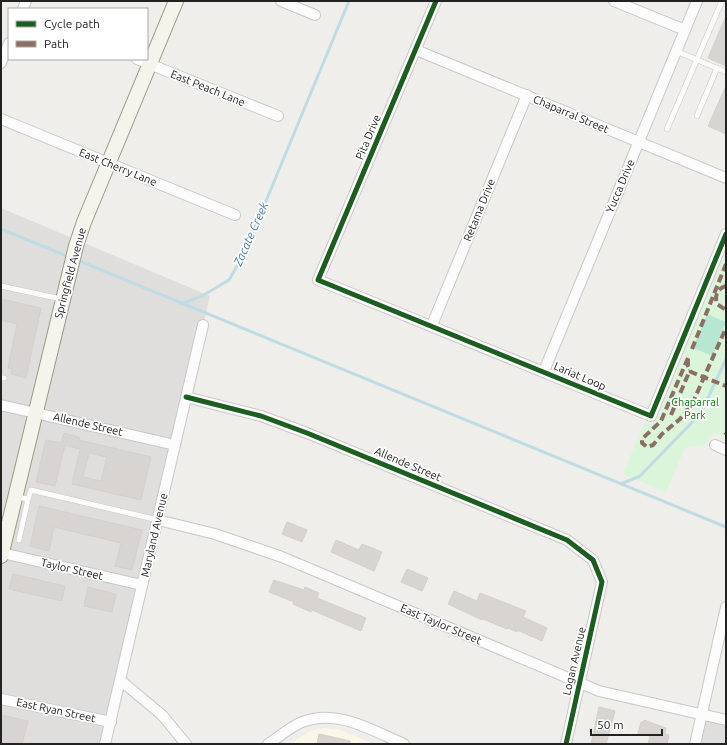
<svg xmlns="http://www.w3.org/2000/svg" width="727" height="745" font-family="Ubuntu,sans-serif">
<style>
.residential{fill:#dfdedc}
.education{fill:#f8f7e8}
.park{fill:#daf5da}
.pitch{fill:#b7e6d2}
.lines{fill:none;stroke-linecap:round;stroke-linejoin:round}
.stream{stroke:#bfdbe3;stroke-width:3}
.building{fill:#d7d4d2;stroke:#d3d0cc;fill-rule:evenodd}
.service-casing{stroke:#c9c8c7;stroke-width:6}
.minor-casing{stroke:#c9c8c7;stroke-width:12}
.secondary-casing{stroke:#999a82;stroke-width:16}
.service{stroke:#fdfcfc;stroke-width:5}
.minor{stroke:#fdfcfc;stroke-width:10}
.secondary{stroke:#f4f4ed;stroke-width:14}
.quiet{stroke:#8d6e63;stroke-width:4;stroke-dasharray:8 4;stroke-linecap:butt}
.cycleway-casing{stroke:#fff;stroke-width:8}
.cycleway{stroke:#1b5e20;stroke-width:5}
.labels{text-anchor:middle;stroke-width:3.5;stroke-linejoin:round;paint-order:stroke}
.street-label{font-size:11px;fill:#222;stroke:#fff}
.park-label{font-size:11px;fill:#0c8416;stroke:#fff}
.water-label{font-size:12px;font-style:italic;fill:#4a7aab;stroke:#fff}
</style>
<rect width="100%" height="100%" fill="#f0eeeb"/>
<g class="residential">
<path d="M 1,208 L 210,296 L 105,744 L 1,744 Z"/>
<path d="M 701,714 L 726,720 L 726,744 L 695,744 Z"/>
</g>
<path class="education" d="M 324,728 L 340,730 L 374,744 L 290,744 L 310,731 Z"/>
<path class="park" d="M 726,251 L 726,437 L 720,434 L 713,434 L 704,445 L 685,448 L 666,492 L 623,474 L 645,421 L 651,423 L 657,419 Z"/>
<path class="pitch" d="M 707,314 L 726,322 L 713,356 L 693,348 Z"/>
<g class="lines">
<g class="stream">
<path d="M 1,229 L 69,257"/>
<path d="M 77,260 L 726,527"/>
<path d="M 181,304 L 202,296 L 229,280 L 244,254 L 349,1"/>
<path d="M 621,484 L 640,476 L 701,413 L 726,359"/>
</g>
</g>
<g class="building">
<path d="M 726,16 L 726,66 L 708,58 Z"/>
<path d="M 726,86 L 726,134 L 708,126 Z"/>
<path d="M 1,299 L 41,308 L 26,378 L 11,374 L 12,369 L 8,368 L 17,324 L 1,320 Z"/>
<path d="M 64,433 L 79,437 L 79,440 L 151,457 L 141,500 L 72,484 L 80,449 L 65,445 L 55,486 L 36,482 L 46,440 L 61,443 ZM 89,453 L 107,457 L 101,481 L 83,477 Z"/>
<path d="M 39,506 L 142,530 L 132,570 L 115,566 L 121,543 L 54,527 L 49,551 L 30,546 Z"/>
<path d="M 287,522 L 307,530 L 302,542 L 282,534 Z"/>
<path d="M 336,540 L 359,550 L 362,544 L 382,552 L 374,571 L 331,552 Z"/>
<path d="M 407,569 L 428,578 L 422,591 L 401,582 Z"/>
<path d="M 13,574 L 65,586 L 62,601 L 9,589 Z"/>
<path d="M 274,580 L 304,590 L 305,587 L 319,593 L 317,598 L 366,618 L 361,631 L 312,610 L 311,612 L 293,604 L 294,602 L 269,592 Z"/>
<path d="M 88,587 L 116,594 L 112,612 L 84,606 Z"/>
<path d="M 454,591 L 477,601 L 480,593 L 526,611 L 523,617 L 547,628 L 542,641 L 517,630 L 517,632 L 508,628 L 507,629 L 483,619 L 482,620 L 448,604 Z"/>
<path d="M 599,707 L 615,711 L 606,744 L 591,744 Z"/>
<path d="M 1,715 L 28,721 L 22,744 L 1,744 Z"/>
<path d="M 644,720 L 666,728 L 665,734 L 669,735 L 667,744 L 648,744 L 650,736 L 638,734 L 641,722 L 643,722 Z"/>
<path d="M 319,734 L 350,741 L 350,744 L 317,744 Z"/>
</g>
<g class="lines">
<defs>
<g id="service">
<path d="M 676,51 L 726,72"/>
<path d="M 697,116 L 717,68"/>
<path d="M 667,129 L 722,1"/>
<path d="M 1,286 L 61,299"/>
<path d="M 1,378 L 4,378"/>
<path d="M 17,497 L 28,499 L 31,490 L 158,520"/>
<path d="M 19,540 L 28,499"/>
</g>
<g id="minor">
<path d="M 281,1 L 315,15"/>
<path d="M 436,1 L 318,280 L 651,416 L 726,234"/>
<path d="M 614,1 L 685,30"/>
<path d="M 23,9 L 26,1"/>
<path d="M 416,50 L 726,178"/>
<path d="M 137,59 L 278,116"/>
<path d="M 1,63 L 9,43"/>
<path d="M 1,119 L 235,215"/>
<path d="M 432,325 L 527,95"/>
<path d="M 544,371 L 697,1"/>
<path d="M 186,397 L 261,416 L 307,433 L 567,540 L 593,560 L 602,582 L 566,744"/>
<path d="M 1,405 L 175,445"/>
<path d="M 715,445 L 726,450"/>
<path d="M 158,520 L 215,534 L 282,557 L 599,691 L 726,720"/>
<path d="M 2,553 L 142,585"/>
<path d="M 120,680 L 162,715 L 186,744"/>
<path d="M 1,699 L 111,722"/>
<path d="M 105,744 L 203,325"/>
<path d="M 268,744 C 279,737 290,727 302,722 C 337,708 373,731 404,744"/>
<path d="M 695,744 L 726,607"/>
</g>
<path id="secondary" d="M 1,556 L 76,246 L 84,222 L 176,1"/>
</defs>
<use href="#service" class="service-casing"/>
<use href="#minor" class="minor-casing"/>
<use href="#secondary" class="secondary-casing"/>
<use href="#service" class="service"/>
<use href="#minor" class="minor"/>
<use href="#secondary" class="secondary"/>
<g class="quiet">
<path d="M 726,286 C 718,288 714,295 717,304 L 726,310"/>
<path d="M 692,349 L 726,264"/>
<path d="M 688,358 L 661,421 L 642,439 L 642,443 L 647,447 L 653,445 L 662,434 L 680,419 L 693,402 L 726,328"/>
<path d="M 688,359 L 688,366 L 691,372 L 726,386"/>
<path d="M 671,415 L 690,370"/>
<path d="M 725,435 L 726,434"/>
</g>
<defs>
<g id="cycleway">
<path d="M 436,1 L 318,280 L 651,416 L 726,234"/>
<path d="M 186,397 L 261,416 L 307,433 L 567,540 L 593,560 L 602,582 L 566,744"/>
</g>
</defs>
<use href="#cycleway" class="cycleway-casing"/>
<use href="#cycleway" class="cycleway"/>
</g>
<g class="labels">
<g class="street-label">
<text transform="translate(208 88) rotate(22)" y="4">East Peach Lane</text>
<text transform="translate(571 114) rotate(23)" y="4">Chaparral Street</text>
<text transform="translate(368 137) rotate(-67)" y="4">Pita Drive</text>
<text transform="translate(118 167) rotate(22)" y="4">East Cherry Lane</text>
<text transform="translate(620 186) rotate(-67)" y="4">Yucca Drive</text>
<text transform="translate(479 210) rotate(-68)" y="4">Retama Drive</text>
<text transform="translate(70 273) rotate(-75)" y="4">Springfield Avenue</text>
<text transform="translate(580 376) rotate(23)" y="4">Lariat Loop</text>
<text transform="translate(88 424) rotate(13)" y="4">Allende Street</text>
<text transform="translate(408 464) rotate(23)" y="4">Allende Street</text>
<text transform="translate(154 535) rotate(-77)" y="4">Maryland Avenue</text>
<text transform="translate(72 569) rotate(13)" y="4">Taylor Street</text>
<text transform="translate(441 624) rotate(23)" y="4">East Taylor Street</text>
<text transform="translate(574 661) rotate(-77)" y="4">Logan Avenue</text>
<text transform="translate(56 710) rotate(12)" y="4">East Ryan Street</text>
</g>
<g class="park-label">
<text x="695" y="406">Chaparral<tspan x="695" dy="13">Park</tspan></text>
</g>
<g class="water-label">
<text transform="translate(251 234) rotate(-66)" y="4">Zacate Creek</text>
</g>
</g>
<rect width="727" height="745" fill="none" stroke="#222222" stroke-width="4"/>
<rect x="8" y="8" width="140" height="52" fill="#ffffff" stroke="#a7a7a7"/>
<rect x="16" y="21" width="20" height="6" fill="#1b5e20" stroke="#a7a7a7"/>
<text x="44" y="28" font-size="12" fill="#222222">Cycle path</text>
<rect x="16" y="41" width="20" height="6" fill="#8d6e63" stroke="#a7a7a7"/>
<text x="44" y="48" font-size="12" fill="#222222">Path</text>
<path d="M591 729v6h71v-6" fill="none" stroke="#222222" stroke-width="2"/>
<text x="597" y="729" font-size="12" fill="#222222" stroke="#ffffff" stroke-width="3" paint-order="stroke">50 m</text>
</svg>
